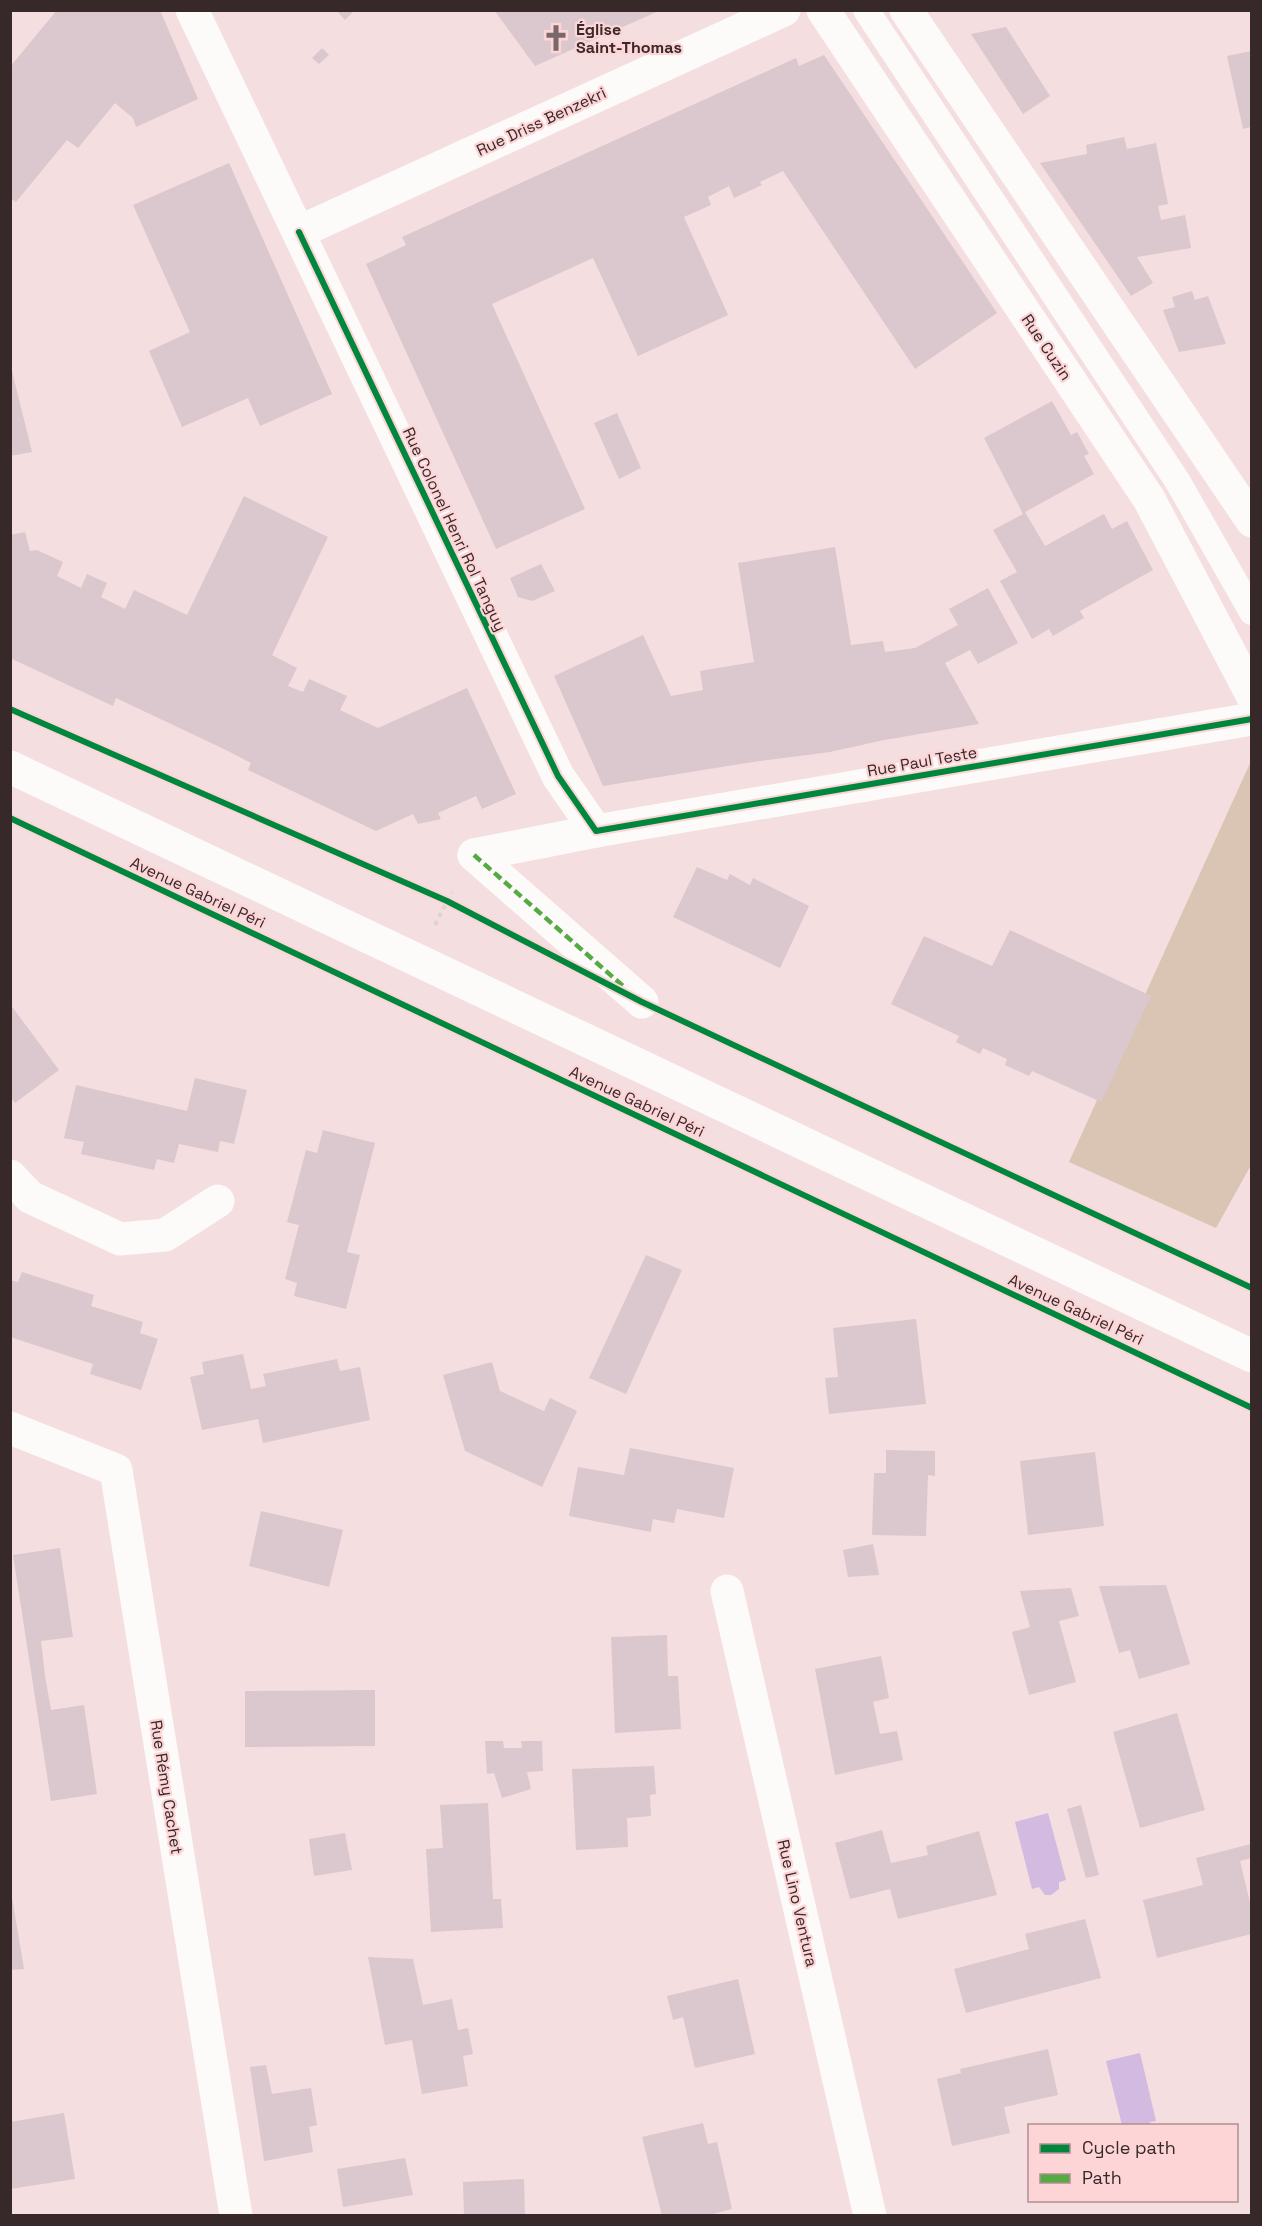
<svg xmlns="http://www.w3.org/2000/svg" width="1262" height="2226" font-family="'Space Grotesk',sans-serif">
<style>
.green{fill:#dac5b4}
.water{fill:#d2bae0}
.building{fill:#dbc7ce}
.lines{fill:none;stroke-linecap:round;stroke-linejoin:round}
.path{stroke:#dbd5d5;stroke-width:4;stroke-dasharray:4.5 4.5;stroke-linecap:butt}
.service{stroke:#fdfafa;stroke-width:26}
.pedestrian{stroke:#fdfafa;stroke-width:33}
.minor{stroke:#fdfafa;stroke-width:33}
.primary{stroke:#fdfafa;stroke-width:33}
.quiet{stroke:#5a4;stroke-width:4.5;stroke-dasharray:9 4.5;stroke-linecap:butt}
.cycleway-casing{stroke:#fdd5d7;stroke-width:10}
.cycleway{stroke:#00873e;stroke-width:6}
.labels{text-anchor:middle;stroke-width:4.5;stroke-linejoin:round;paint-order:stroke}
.poi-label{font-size:16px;font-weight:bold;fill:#372829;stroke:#fdd5d7;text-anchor:start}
.street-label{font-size:16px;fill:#372829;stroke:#fdd5d7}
</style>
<rect width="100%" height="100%" fill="#f4dedf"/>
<path class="green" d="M 1251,761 L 1251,1165 L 1216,1228 L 1069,1162 Z"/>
<g class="water">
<path d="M 1048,1813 L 1066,1880 L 1059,1882 L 1059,1889 L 1051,1895 L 1045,1895 L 1039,1887 L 1032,1889 L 1015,1822 Z"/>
<path d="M 1140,2053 L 1156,2121 L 1150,2122 L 1149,2125 L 1122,2125 L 1106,2061 Z"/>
</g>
<g class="building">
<path d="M 57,10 L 160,10 L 198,99 L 136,127 L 133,118 L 115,103 L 78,148 L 67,140 L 16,202 L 10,198 L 10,67 Z"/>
<path d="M 336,10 L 355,10 L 345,20 Z"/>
<path d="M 494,10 L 661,10 L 535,66 Z"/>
<path d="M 1006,27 L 1050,96 L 1023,114 L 971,34 Z"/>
<path d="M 322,48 L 329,55 L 319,64 L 312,58 Z"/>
<path d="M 1251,51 L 1251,127 L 1243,129 L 1227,56 Z"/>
<path d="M 824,55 L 997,313 L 915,369 L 783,171 L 760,182 L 762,185 L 734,198 L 729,186 L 708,197 L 711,205 L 684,217 L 728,315 L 638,356 L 593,258 L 492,304 L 585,509 L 496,549 L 366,264 L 406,245 L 402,237 L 468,207 L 796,58 L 799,66 Z"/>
<path d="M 1124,137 L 1127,149 L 1156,143 L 1168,204 L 1158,206 L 1161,220 L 1185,215 L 1191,248 L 1137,257 L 1153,283 L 1131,296 L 1040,163 L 1087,154 L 1086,145 Z"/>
<path d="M 229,163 L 332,394 L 260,426 L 248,398 L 182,427 L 149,351 L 190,332 L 133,205 Z"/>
<path d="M 1192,291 L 1195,300 L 1208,296 L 1226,344 L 1179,352 L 1163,310 L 1175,307 L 1172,297 Z"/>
<path d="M 10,363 L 32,452 L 10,456 Z"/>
<path d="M 1052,401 L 1071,435 L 1077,432 L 1089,454 L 1084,456 L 1094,474 L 1025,512 L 1045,546 L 1104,514 L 1112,529 L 1127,521 L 1153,570 L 1080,611 L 1084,618 L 1053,636 L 1049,629 L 1032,639 L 1000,581 L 1017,572 L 993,530 L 1023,514 L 984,438 Z"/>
<path d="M 617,413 L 641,468 L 619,479 L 594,423 Z"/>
<path d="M 244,496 L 328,537 L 272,655 L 297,668 L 288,686 L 303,692 L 309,679 L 347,696 L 340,710 L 378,728 L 467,688 L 516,794 L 482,809 L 476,796 L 438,813 L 441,819 L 418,824 L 413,814 L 376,831 L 248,770 L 251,763 L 226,750 L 116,698 L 113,706 L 10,658 L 10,535 L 25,532 L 30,551 L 37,550 L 63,562 L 57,576 L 81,588 L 87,574 L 107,583 L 101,597 L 125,609 L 134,590 L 187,615 Z"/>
<path d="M 835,547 L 851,645 L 883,641 L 885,652 L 915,648 L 958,625 L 949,609 L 988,588 L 1018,643 L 978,664 L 970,650 L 945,663 L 979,724 L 884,740 L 830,752 L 753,762 L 603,786 L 554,676 L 643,635 L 671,696 L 703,690 L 700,671 L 754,662 L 738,563 Z"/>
<path d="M 541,564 L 555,591 L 532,601 L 518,597 L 510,578 Z"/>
<path d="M 697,867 L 727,880 L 730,874 L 750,885 L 753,878 L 809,906 L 780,968 L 673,917 Z"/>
<path d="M 1010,930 L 1151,996 L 1101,1102 L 1032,1071 L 1029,1076 L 1005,1065 L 1007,1059 L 983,1048 L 980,1054 L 956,1042 L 959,1036 L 891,1004 L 924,936 L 992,966 Z"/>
<path d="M 10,1004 L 59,1070 L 15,1103 L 10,1096 Z"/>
<path d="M 195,1078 L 247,1090 L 234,1144 L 220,1141 L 218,1152 L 179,1144 L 174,1163 L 157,1159 L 154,1170 L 81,1154 L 84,1142 L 64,1138 L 76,1085 L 187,1111 Z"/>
<path d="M 323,1130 L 375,1143 L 347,1252 L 360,1255 L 346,1309 L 294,1296 L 297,1283 L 285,1279 L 299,1225 L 287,1222 L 306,1150 L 317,1153 Z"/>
<path d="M 646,1255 L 682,1270 L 626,1394 L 589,1378 Z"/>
<path d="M 22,1272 L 94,1295 L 91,1306 L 143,1322 L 140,1333 L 158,1339 L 141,1390 L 90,1374 L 93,1364 L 10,1337 L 10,1280 L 18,1282 Z"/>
<path d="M 916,1319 L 926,1404 L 829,1414 L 825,1378 L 838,1377 L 833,1328 Z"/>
<path d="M 243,1354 L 251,1389 L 266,1386 L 263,1374 L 337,1359 L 340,1371 L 360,1367 L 370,1420 L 263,1443 L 258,1419 L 202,1430 L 190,1377 L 204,1374 L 202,1362 Z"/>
<path d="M 492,1362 L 500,1391 L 544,1411 L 550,1398 L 577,1411 L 542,1487 L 465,1451 L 443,1375 Z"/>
<path d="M 630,1448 L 734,1468 L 724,1518 L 677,1509 L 674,1523 L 653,1519 L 651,1532 L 569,1516 L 578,1467 L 624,1475 Z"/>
<path d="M 886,1450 L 935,1451 L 935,1476 L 928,1475 L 926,1536 L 872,1535 L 874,1473 L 886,1473 Z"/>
<path d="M 1095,1452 L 1104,1526 L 1028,1535 L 1020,1461 Z"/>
<path d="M 261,1511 L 343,1530 L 329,1587 L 249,1566 Z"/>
<path d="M 873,1544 L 879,1575 L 848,1577 L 843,1550 Z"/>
<path d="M 60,1548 L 73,1637 L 41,1641 L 45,1676 L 51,1710 L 84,1705 L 97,1794 L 51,1801 L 13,1555 Z"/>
<path d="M 1166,1585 L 1190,1664 L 1139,1679 L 1130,1650 L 1119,1653 L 1099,1586 Z"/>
<path d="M 1071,1588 L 1079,1616 L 1059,1621 L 1076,1682 L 1029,1695 L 1012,1632 L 1030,1627 L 1020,1591 Z"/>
<path d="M 667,1635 L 668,1676 L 678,1676 L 681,1729 L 615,1733 L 611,1637 Z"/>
<path d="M 881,1656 L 889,1698 L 873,1702 L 880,1734 L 897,1731 L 903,1760 L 835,1775 L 815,1669 Z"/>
<path d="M 375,1690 L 375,1746 L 245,1747 L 245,1691 Z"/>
<path d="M 1177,1713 L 1205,1810 L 1140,1828 L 1113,1732 Z"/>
<path d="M 485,1741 L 503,1741 L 504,1748 L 522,1748 L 521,1741 L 542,1741 L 543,1771 L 527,1772 L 531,1789 L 502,1798 L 494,1773 L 487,1774 Z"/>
<path d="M 654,1766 L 656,1794 L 650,1795 L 651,1816 L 627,1818 L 628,1847 L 576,1850 L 572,1769 Z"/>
<path d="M 488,1803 L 493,1899 L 501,1899 L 503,1928 L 431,1932 L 426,1849 L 443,1848 L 440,1805 Z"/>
<path d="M 1081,1805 L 1099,1875 L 1086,1878 L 1067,1809 Z"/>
<path d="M 882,1830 L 891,1863 L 928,1855 L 926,1846 L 979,1831 L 997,1895 L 898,1919 L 890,1889 L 850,1899 L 835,1843 Z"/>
<path d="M 345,1833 L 352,1870 L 314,1876 L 309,1839 Z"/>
<path d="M 1251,1844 L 1251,1858 L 1240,1861 L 1251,1907 L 1251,1934 L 1157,1958 L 1143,1900 L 1203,1885 L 1196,1858 Z"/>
<path d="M 10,1885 L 24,1969 L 10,1970 Z"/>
<path d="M 1085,1919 L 1101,1978 L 966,2013 L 954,1969 L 1029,1949 L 1025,1934 Z"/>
<path d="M 368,1957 L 413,1959 L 423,2005 L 452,1999 L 458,2030 L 468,2028 L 473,2054 L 463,2056 L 468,2086 L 422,2094 L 412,2040 L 385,2045 Z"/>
<path d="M 738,1979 L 755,2054 L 695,2068 L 683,2017 L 673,2020 L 667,1996 Z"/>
<path d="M 1048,2049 L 1058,2095 L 1004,2107 L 1010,2133 L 952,2146 L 937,2079 L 961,2073 L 960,2069 Z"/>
<path d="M 266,2065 L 272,2094 L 311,2088 L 317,2125 L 309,2127 L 313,2152 L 264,2161 L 250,2067 Z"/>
<path d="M 64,2113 L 75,2179 L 10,2189 L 10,2122 Z"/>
<path d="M 703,2123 L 708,2144 L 717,2142 L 732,2209 L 705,2216 L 662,2216 L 642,2137 Z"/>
<path d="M 405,2158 L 413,2195 L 343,2207 L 337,2169 Z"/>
<path d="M 524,2179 L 525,2216 L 464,2216 L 463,2182 Z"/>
</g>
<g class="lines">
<path class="path" d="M 435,925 L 452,892"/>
<path class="service" d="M 866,10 L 1178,482 L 1252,612"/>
<path class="pedestrian" d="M 474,855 L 642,1002"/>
<g class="minor">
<path d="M 192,10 L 558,776 L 596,831"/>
<path d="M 823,10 L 1149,499 L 1252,695"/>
<path d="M 906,10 L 1252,521"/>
<path d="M 299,232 L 784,10"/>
<path d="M 474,855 L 596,831 L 1252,719"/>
<path d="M 10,1176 L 30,1197 L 120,1239 L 165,1235 L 218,1201"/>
<path d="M 10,1428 L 116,1470 L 236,2216"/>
<path d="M 727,1591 L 870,2216"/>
</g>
<path class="primary" d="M 10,767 L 1252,1356"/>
<path class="quiet" d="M 474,855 L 623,986"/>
<defs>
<g id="cycleway">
<path d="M 299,232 L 558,776 L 596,831 L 1252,719"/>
<path d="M 10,709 L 447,901 L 642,1002 L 1252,1288"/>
<path d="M 10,818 L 1252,1408"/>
</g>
</defs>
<use href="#cycleway" class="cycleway-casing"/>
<use href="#cycleway" class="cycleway"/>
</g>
<defs>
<symbol id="church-bare" viewBox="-9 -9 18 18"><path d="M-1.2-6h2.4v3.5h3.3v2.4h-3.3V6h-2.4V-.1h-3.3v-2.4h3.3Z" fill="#796869" stroke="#fdd5d7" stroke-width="2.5" paint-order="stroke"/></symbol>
</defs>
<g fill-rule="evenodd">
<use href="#church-bare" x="537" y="19" width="38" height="38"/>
</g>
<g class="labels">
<g class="poi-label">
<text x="576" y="35">Église<tspan x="576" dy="18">Saint-Thomas</tspan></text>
</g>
<g class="street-label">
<text transform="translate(541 121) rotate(-25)" y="6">Rue Driss Benzekri</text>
<text transform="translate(1047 347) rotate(56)" y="6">Rue Cuzin</text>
<text transform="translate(455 529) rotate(65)" y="6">Rue Colonel Henri Rol Tanguy</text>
<text transform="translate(922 761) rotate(-10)" y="6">Rue Paul Teste</text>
<text transform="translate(198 892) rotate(25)" y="6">Avenue Gabriel Péri</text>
<text transform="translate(637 1101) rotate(25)" y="6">Avenue Gabriel Péri</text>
<text transform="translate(1076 1309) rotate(25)" y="6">Avenue Gabriel Péri</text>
<text transform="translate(167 1787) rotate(81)" y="6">Rue Rémy Cachet</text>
<text transform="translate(798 1903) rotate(77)" y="6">Rue Lino Ventura</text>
</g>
</g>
<rect width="1262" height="2226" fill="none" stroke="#372829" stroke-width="24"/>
<rect x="1028" y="2124" width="210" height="78" fill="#fdd5d7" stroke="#ae9091" stroke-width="1.5"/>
<rect x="1040" y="2144" width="30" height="9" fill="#00873e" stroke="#ae9091" stroke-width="1.5"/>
<text x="1082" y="2154" font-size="18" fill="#372829">Cycle path</text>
<rect x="1040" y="2174" width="30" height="9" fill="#55aa44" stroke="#ae9091" stroke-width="1.5"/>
<text x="1082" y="2184" font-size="18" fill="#372829">Path</text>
</svg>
